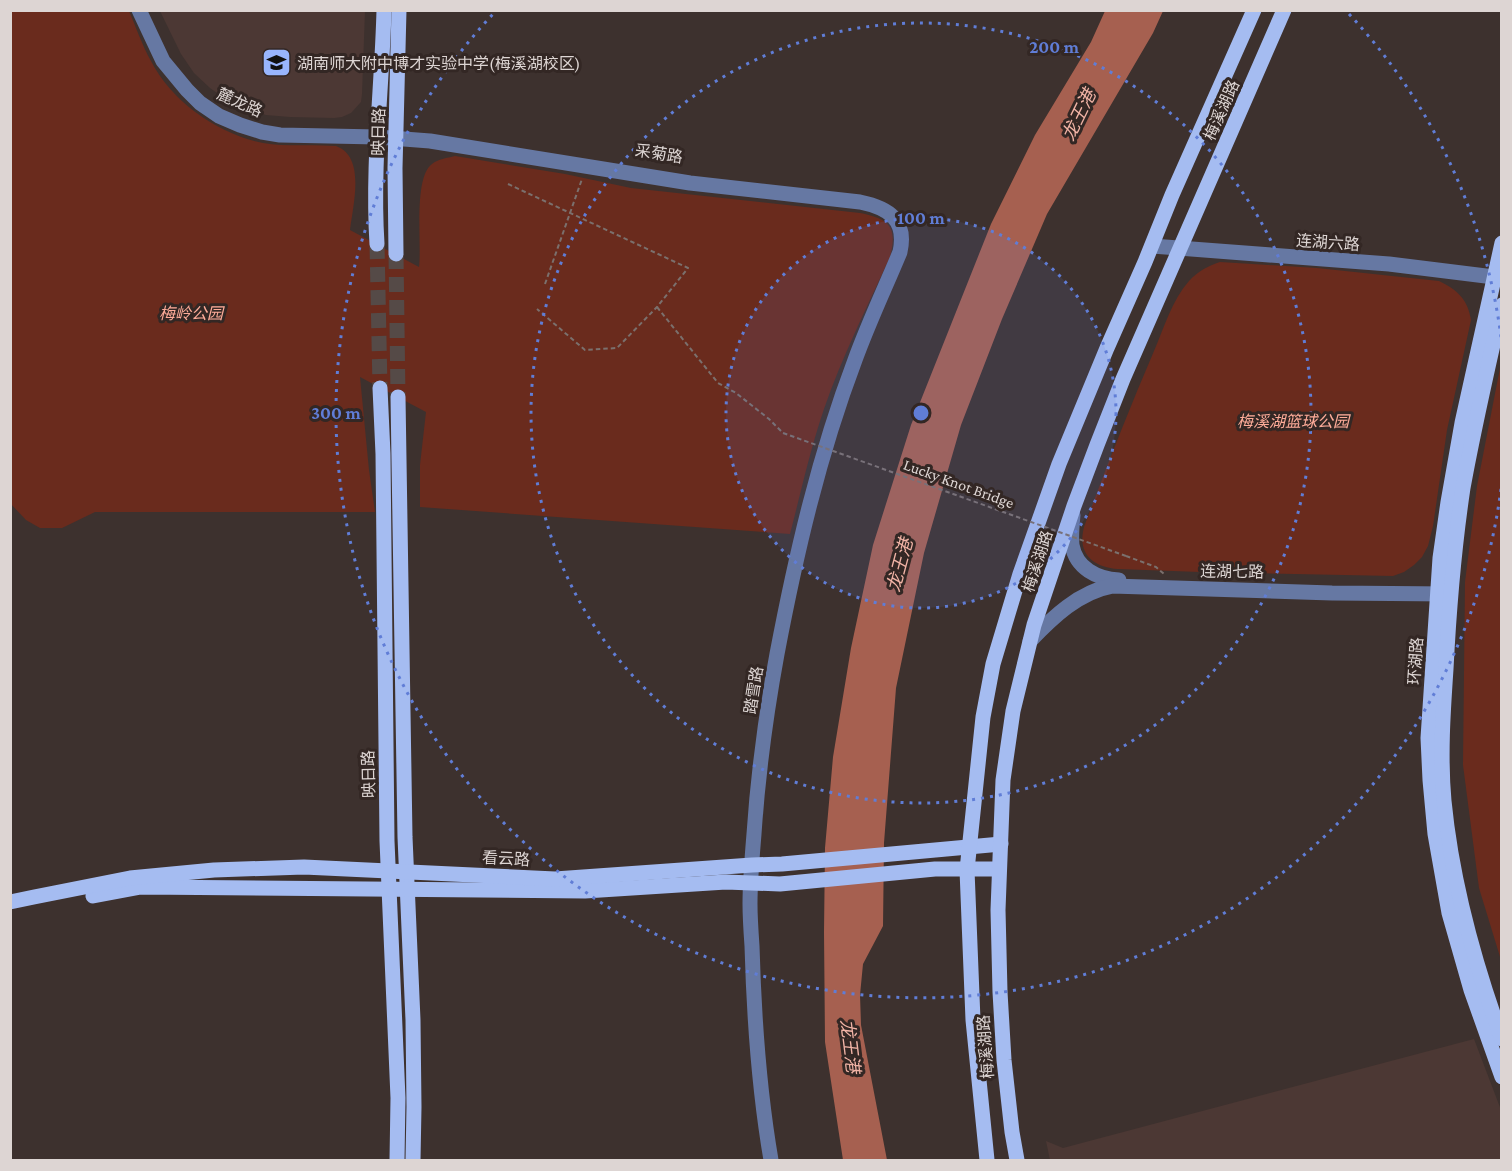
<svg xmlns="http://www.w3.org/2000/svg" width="1512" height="1171" font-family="'Crimson Pro','Noto Sans SC',serif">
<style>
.built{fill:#4c3834}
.green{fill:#6a2b1d}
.water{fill:#a66050}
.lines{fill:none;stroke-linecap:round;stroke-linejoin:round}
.major-tunnel{stroke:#554a47;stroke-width:15;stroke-dasharray:15 8;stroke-linecap:butt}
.path{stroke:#7b706d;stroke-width:2;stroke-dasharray:4.5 3;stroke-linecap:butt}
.minor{stroke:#6678a3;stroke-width:15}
.major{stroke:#a5bcf1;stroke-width:15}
.path-bridge{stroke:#7b706d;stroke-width:2;stroke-dasharray:4.5 3;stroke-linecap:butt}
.ring{fill:none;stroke:#607dd6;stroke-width:3;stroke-dasharray:3 6}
.labels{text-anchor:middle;stroke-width:6;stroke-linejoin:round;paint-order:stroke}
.poi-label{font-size:16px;fill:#ddd5d3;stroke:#332724;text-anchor:start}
.street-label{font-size:16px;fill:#ddd5d3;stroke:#332724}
.park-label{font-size:16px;font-style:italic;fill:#feac99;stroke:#332724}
.water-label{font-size:18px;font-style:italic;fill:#f2b4a6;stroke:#332724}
.centre{fill:#607dd6;stroke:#332724;stroke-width:3}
.ring-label{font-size:18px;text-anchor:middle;font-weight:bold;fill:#607dd6;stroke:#332724;stroke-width:6;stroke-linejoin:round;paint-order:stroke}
</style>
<rect width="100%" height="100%" fill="#3d312e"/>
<g class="built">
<path d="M 160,11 L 365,11 L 362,94 L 361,102 L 351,113 L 342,117 L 334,118 L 290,117 L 266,115 L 241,107 L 224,98 L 210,88 L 194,73 L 181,54 Z"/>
<path d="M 1474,1039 L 1501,1110 L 1501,1160 L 1050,1160 L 1046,1141 L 1063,1148 Z"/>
</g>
<g class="green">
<path d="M 10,11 L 129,11 C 136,27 142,45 151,61 C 172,102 218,134 263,143 C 287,147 312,144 336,146 C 366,157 353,204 350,230 L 419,267 C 422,244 413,178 432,164 C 438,159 447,158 455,156 L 565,174 L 631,188 L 860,213 C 889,219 898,226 890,257 C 867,307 842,357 824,409 C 810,450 801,492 790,534 L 420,507 L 420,465 L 426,412 L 360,377 L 369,470 L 375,512 L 95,512 L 62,528 L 40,528 L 26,520 L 10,503 Z"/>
<path d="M 1220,262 L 1317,268 L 1439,281 C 1458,290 1468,300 1471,320 L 1447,430 L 1433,526 L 1428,546 L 1422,557 L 1414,565 L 1404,572 L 1393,576 L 1200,572 L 1118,569 C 1093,567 1077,554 1084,527 C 1106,468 1129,409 1154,351 C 1164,328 1172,300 1189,281 C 1198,271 1208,266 1220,262 Z"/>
<path d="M 1501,363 L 1501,960 L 1479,888 L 1463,765 L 1465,582 L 1477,486 Z"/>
</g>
<path class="water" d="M 1105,11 L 1163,11 L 1153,33 L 1047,214 L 1002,319 L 961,425 L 924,553 L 896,688 L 884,843 L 883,926 L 863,964 L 860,995 L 861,1025 L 887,1160 L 843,1160 L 825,1042 L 824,932 L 825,848 L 833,757 L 851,648 L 873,545 L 911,425 L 991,224 L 1035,135 L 1091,42 Z"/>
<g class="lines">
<g class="major-tunnel">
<path d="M 377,244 L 380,388"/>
<path d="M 396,254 L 398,397"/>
</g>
<g class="path">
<path d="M 508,184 L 688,268 L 657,307 L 617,348 L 585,350 L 537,309"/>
<path d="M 545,284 L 582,179"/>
<path d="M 657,307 L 718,383 L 736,393 L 769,419 L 783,433"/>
<path d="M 1126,556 L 1156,567 L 1164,574"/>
</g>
<g class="minor">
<path d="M 139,10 L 163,61 L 187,90 L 200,103 L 219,116 L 240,125 L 262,132 L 280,135 L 378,137 L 430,141 L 690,183 L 860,202 C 889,208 907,220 900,252 C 885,288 868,324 855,360 C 819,455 796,554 777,654 C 766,714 758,774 754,834 C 752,858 750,881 750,904 C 750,918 751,932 752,946 C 754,1018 759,1090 771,1160"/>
<path d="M 1152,246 L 1389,264 L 1502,278"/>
<path d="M 1073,515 C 1072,525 1071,535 1072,545 C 1076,568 1097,579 1119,580"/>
<path d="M 1030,641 C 1053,617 1079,592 1112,586 L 1332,593 L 1450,594"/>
</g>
<g class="major">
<path d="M 1502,243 L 1462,423 L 1448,502 L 1440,558 L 1428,738 L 1430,780 L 1435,834 L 1449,913 L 1471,990 L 1502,1077"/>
<path d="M 377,244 C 372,166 382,88 384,10"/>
<path d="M 396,254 L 395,168 L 399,10"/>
<path d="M 1502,305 C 1488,366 1474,427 1463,488 C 1454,548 1449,609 1446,669 C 1443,713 1440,757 1444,801 C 1452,883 1474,962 1502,1039"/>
<path d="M 380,388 L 383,454 L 387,841 L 398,1098 L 397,1160"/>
<path d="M 398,397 L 405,837 L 413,1020 L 414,1107 L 413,1160"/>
<path d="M 93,896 L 141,887 L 585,891 L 726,882 L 780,884 L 935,869 L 999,869"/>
<path d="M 10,902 L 34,897 L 130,878 L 214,870 L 304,867 L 555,879 L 752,865 L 782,864 L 1001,844"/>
<path d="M 987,1160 L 973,1020 L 967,870 L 983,717 L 993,664 L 1020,574 L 1059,464 L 1107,348 L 1145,262 L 1172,195 L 1254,10"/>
<path d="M 1017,1160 L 1012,1132 L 1004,1060 L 1000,992 L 998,910 L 1003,780 L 1013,711 L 1034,625 L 1074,506 L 1097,445 L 1123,379 L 1284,10"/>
</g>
<path class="path-bridge" d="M 783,433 L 1126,556"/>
</g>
<circle cx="921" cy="413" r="195" fill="#607dd6" fill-opacity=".12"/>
<g class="ring">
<circle cx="921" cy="413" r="195"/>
<circle cx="921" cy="413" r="390"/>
<path d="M1501 489A585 585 0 1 1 493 14M1349 14A585 585 0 0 1 1501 337"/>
</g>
<defs>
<symbol id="school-square" viewBox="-11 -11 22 22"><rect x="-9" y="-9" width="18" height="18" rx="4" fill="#98b5fd" stroke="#332724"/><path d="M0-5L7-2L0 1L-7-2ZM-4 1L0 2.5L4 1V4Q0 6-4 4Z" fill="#111"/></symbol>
</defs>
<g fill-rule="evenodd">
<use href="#school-square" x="260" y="46" width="33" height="33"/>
</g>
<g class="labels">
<g class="poi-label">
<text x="297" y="69">湖南师大附中博才实验中学(梅溪湖校区)</text>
</g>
<g class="street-label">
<text transform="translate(240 102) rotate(24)" y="6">麓龙路</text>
<text transform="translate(1221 110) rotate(-66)" y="6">梅溪湖路</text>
<text transform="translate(378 132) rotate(-89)" y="6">映日路</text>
<text transform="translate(659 153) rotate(9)" y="6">采菊路</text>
<text transform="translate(1328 242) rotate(4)" y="6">连湖六路</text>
<text transform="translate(959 483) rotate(20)" y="6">Lucky Knot Bridge</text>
<text transform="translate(1037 561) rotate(-72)" y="6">梅溪湖路</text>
<text transform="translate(1232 571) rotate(1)" y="6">连湖七路</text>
<text transform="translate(1415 661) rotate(-86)" y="6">环湖路</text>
<text transform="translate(753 690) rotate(-81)" y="6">踏雪路</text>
<text transform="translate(368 774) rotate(-91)" y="6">映日路</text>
<text transform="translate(506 858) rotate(3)" y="6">看云路</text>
<text transform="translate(985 1047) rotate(-94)" y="6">梅溪湖路</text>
</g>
<g class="park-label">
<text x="191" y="319">梅岭公园</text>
<text x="1293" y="427">梅溪湖篮球公园</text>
</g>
<g class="water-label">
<text transform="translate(1079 115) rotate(-64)" y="6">龙王港</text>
<text transform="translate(900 565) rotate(-75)" y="6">龙王港</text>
<text transform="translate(850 1046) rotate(83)" y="6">龙王港</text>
</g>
</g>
<circle cx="921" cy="413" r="9" class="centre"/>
<g class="ring-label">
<text x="1054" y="53">200 m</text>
<text x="921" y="224">100 m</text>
<text x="336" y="419">300 m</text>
</g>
<rect width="1512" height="1171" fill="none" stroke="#ddd5d3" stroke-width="24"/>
</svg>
